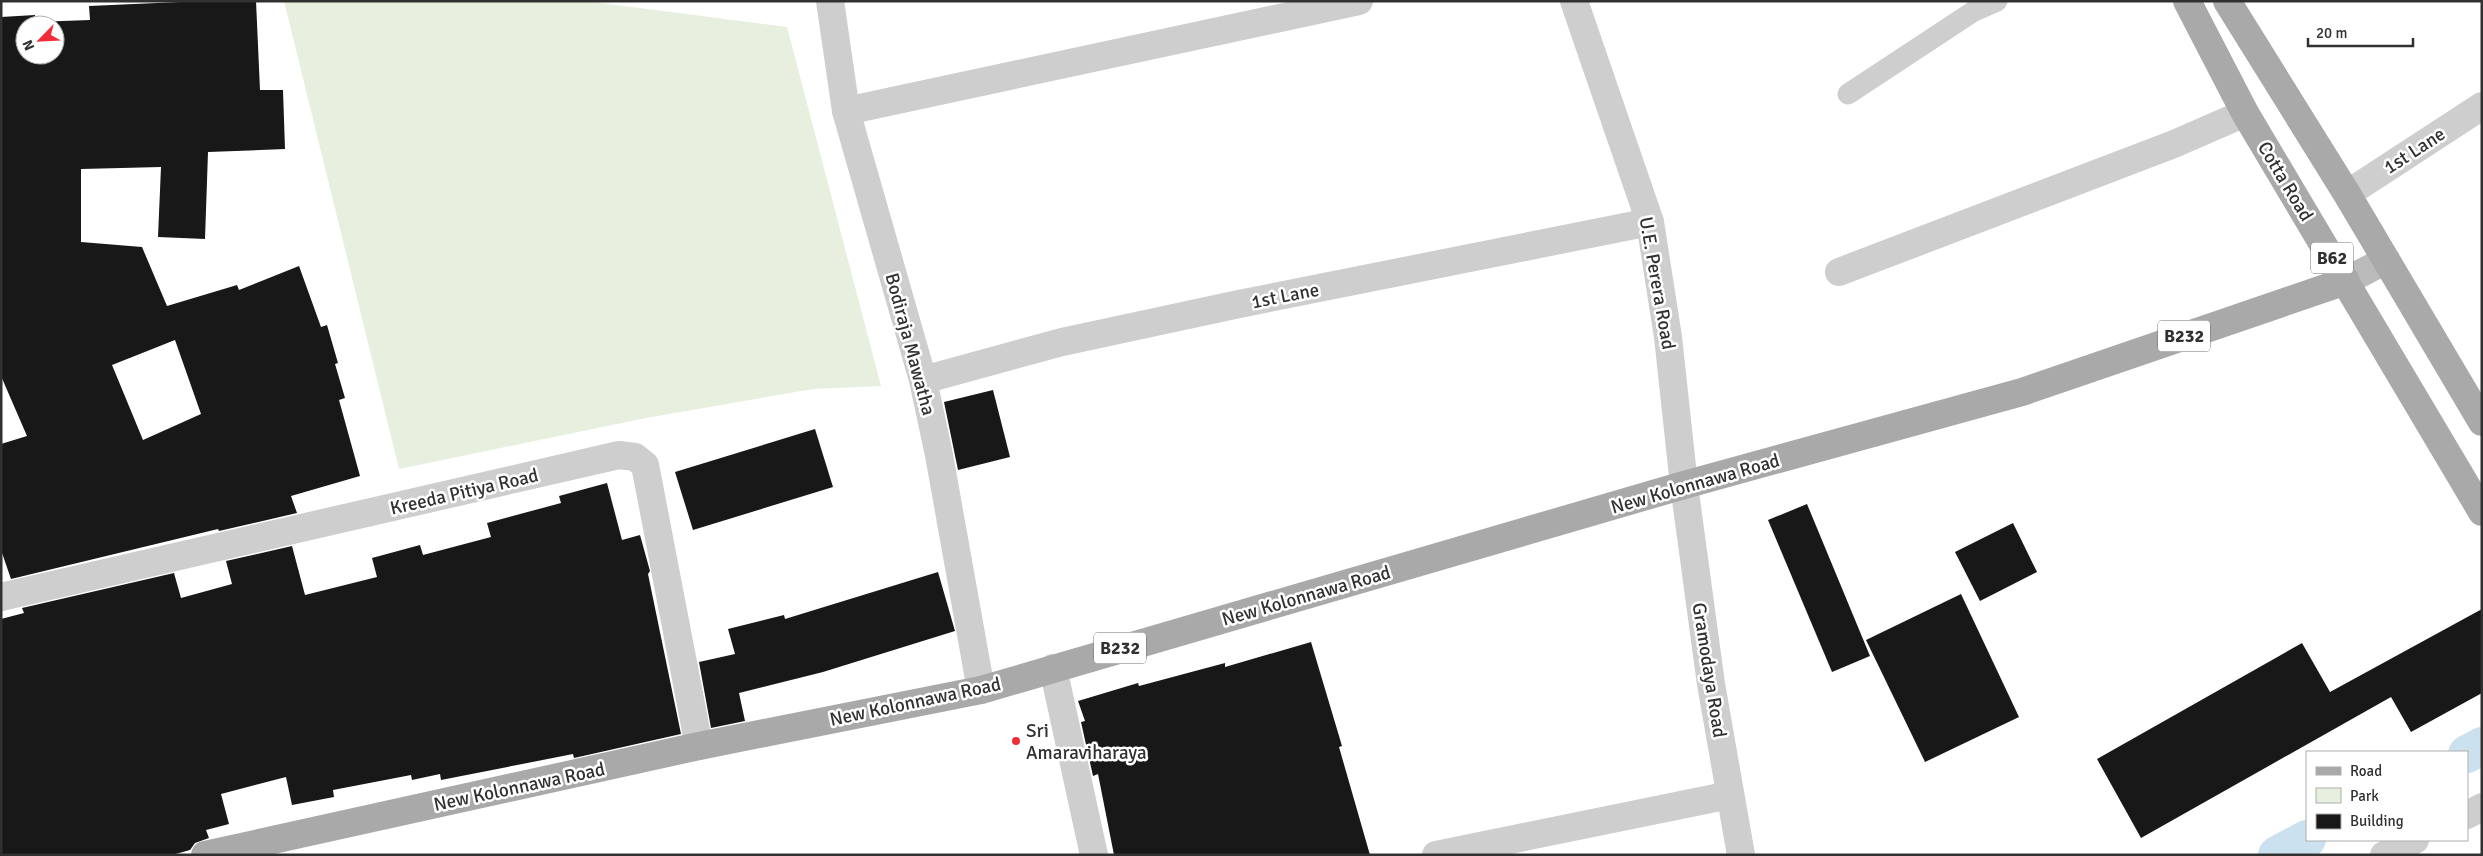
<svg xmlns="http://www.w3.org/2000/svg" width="2483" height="856" font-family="Signika,sans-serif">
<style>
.green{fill:#e7efdf}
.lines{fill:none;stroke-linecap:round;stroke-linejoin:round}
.canal{stroke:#cbe1ef;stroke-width:38}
.building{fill:#181818;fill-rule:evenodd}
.lane{stroke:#cecece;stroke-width:21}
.street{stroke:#cecece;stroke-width:28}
.secondary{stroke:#bbb;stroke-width:28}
.primary{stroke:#a9a9a9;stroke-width:28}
.poi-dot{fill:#f02c39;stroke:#fff;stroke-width:2}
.labels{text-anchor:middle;stroke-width:5;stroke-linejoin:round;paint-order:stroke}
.shield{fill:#fff;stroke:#6f6f6f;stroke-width:1}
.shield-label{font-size:18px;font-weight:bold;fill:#313131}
.street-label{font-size:19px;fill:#313131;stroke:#fff}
.poi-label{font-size:19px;fill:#313131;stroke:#fff;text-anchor:start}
</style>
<rect width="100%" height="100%" fill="#fff"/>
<path class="green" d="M 284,1 L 585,1 L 787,27 L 881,386 L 813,389 L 646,418 L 399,469 Z"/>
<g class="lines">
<g class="canal">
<path d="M 2467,754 L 2482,746"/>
<path d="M 2277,855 L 2307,839"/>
</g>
</g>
<g class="building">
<path d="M 202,1 L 256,1 L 260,90 L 283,90 L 285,149 L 208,152 L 205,239 L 158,237 L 161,167 L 81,169 L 81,242 L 142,247 L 167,306 L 237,285 L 239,290 L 299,266 L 321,327 L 327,325 L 338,363 L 335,364 L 345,398 L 339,400 L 360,476 L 291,496 L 297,513 L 219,531 L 218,529 L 11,579 L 1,550 L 1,444 L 27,436 L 1,376 L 1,17 L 35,15 L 35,22 L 90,20 L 89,6 ZM 25,25 L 55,25 L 55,55 L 25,55 ZM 175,340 L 201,414 L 143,440 L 112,365 Z"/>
<path d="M 993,390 L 1010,457 L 958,470 L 944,402 Z"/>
<path d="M 815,429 L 833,487 L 693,530 L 675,472 Z"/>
<path d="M 607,483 L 622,540 L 640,535 L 650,571 L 648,574 L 681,734 L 574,758 L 573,754 L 441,780 L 440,774 L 412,780 L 411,775 L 333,790 L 334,797 L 292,805 L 286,777 L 221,794 L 229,824 L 206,830 L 209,838 L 195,843 L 190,850 L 172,855 L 1,855 L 1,619 L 24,613 L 22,608 L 174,573 L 181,598 L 232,584 L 226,561 L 292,546 L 305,595 L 377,577 L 372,558 L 420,545 L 423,555 L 491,537 L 487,523 L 561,503 L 559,496 Z"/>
<path d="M 1807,504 L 1870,656 L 1832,672 L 1768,520 Z"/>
<path d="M 2013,523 L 2037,572 L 1980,601 L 1955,552 Z"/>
<path d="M 938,572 L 955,631 L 823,672 L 739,693 L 745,721 L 711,728 L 699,662 L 735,654 L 728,629 L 784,615 L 785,619 Z"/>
<path d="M 1961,594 L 2019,717 L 1925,762 L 1866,640 Z"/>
<path d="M 2482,609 L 2482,693 L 2411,732 L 2391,697 L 2141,838 L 2097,759 L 2302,643 L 2330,692 Z"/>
<path d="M 1311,642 L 1342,746 L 1339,747 L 1370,855 L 1114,855 L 1098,774 L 1093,776 L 1081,722 L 1085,721 L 1078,701 L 1138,683 L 1139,686 L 1225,663 L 1225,667 Z"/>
</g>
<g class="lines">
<path class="lane" d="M 1848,94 L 1974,11 L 1997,1"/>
<g class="street">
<path d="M 830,1 L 846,111 L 923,380 L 939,455 L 981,690"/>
<path d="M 1574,1 L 1650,222 L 1668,337 L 1684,485 L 1711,684 L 1741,855"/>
<path d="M 846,111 L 1359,1"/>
<path d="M 2347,194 L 2482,106"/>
<path d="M 1839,272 L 2174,144 L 2245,113"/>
<path d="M 923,380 L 1062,342 L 1239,304 L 1650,222"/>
<path d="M 1,597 L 619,455 L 635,457 L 645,465 L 699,746"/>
<path d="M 1053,668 L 1094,855"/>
<path d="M 2467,815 L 2482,807"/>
<path d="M 1436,855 L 1730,795"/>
<path d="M 2384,855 L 2415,840"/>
</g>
<path class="secondary" d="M 2346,281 L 2386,260"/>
<g class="primary">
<path d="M 2187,1 L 2245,113 L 2482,512"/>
<path d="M 2227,1 L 2347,194 L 2482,422"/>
<path d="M 205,855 L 699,746 L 981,690 L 1684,485 L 2022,392 L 2346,281"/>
</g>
</g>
<circle class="poi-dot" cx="1016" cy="741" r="5"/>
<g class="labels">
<g class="shield">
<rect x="2311" y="242.5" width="42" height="31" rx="4"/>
<rect x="2158" y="320.5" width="52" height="31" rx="4"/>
<rect x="1094" y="632.5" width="52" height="31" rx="4"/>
</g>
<g class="shield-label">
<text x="2332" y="264">B62</text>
<text x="2184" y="342">B232</text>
<text x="1120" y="654">B232</text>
</g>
<g class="street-label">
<text transform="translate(2414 150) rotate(-33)" y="7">1st Lane</text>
<text transform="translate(2286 181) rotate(59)" y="7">Cotta Road</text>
<text transform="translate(1658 283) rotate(80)" y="7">U.E. Perera Road</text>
<text transform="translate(1285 295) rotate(-11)" y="7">1st Lane</text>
<text transform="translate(911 344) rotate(75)" y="7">Bodiraja Mawatha</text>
<text transform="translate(1695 483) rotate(-16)" y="7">New Kolonnawa Road</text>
<text transform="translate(464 491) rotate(-13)" y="7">Kreeda Pitiya Road</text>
<text transform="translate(1306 595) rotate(-16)" y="7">New Kolonnawa Road</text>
<text transform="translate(1710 670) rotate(81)" y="7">Gramodaya Road</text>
<text transform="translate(915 701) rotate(-12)" y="7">New Kolonnawa Road</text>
<text transform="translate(519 786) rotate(-12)" y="7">New Kolonnawa Road</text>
</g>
<g class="poi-label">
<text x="1026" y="737">Sri<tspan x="1026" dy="22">Amaraviharaya</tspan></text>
</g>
</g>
<rect width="2483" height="856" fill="none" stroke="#313131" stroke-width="5"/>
<rect x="2306" y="751" width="162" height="90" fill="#ffffff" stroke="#adadad"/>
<rect x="2316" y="767" width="25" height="8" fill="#a9a9a9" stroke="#adadad"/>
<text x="2350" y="776" font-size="15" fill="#313131">Road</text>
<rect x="2316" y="788" width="25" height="15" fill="#e7efdf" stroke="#adadad"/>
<text x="2350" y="801" font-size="15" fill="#313131">Park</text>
<rect x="2316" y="814" width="25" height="15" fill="#181818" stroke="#adadad"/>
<text x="2350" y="826" font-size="15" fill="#313131">Building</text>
<g transform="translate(40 40) rotate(246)"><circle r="24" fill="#ffffff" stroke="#adadad"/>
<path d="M0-4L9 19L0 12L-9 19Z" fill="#f02c39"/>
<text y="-8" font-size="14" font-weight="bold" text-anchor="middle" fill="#313131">N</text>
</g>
<path d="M2308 38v8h105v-8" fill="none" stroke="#313131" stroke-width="2.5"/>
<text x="2316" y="38" font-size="15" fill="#313131" stroke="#ffffff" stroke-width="4" paint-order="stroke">20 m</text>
</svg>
